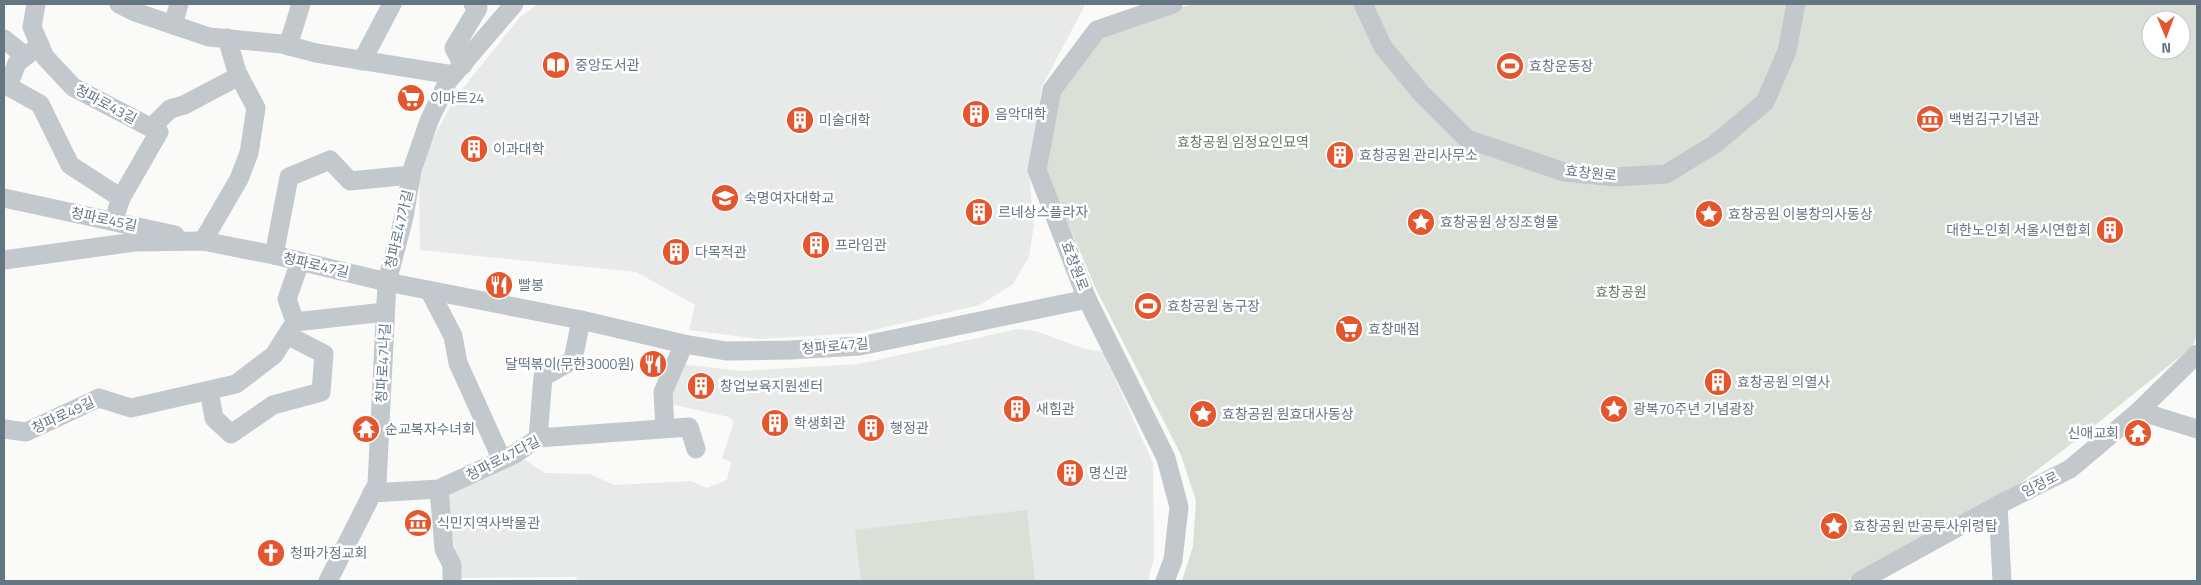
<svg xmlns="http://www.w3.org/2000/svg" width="2201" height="585" font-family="'Titillium Web','Noto Sans KR',sans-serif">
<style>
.built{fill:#e8e9e9}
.green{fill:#dadfd7;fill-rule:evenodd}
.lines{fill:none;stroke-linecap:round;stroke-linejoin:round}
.minor{stroke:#c3c8cc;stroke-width:19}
.labels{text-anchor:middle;stroke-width:5;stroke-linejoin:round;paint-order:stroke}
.poi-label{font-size:14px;fill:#657683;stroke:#fff;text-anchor:start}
.street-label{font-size:14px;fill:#657683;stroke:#fff}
.park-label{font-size:14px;fill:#687a64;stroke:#fff}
</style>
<rect width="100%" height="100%" fill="#fafaf8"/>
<g class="built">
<path d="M 538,4 L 1084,4 L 1084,7 L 1042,86 L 1029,171 L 1034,225 L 1029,257 L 1013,284 L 980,305 L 861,333 L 759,339 L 689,330 L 695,305 L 636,272 L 420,250 L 419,164 L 455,98 L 520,17 Z"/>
<path d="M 1018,329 L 1036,331 L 1085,349 L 1103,352 L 1153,463 L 1154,558 L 1148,581 L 578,581 L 576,577 L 461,578 L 444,495 L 519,456 L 545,473 L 590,474 L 614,485 L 691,481 L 707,488 L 727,480 L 731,462 L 722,458 L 734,422 L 729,417 L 666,403 L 678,364 L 742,371 L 859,364 Z"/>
</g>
<g class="green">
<path d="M 1195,4 L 2197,4 L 2197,334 L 2193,346 L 2084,434 L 1997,501 L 1846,581 L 1182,581 L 1193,546 L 1196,501 L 1181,455 L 1096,289 L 1045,169 L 1059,92 L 1101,36 L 1169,10 ZM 2151,20 L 2181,20 L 2181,50 L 2151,50 Z"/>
<path d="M 1027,510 L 1035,581 L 861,581 L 855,530 Z"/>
</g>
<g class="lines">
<g class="minor">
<path d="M 36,4 L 32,27 L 45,57 L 73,87 L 159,132 L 121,198"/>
<path d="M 119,4 L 135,12 L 209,37 L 282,44 L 316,53 L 453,75"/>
<path d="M 1363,4 L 1383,47 L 1421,93 L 1467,139 L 1564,172 L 1615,177 L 1666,174 L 1715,144 L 1765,102 L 1787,51 L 1796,4"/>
<path d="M 173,25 L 179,4"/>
<path d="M 4,39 L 25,56"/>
<path d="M 288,46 L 301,4"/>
<path d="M 362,61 L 392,4"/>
<path d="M 463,65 L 454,48 L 478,8 L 473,4"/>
<path d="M 4,84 L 40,104 L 70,165 L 121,198 L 117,210"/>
<path d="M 8,86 L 17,63 L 40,45"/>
<path d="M 151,128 L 170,109 L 184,105 L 239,76"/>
<path d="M 4,198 L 175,235"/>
<path d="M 203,241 L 239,179 L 249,153 L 256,108 L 237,72 L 227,38"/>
<path d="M 274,255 L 289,177 L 330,160 L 350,181 L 411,175"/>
<path d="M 4,260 L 135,242 L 203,241 L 274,255 L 387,282 L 581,320 L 684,344 L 726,351 L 790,350 L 860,346 L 1087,299"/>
<path d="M 429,290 L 453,336 L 458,363 L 502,460"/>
<path d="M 295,322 L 385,312"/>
<path d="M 209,391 L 214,418 L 231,434 L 273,405 L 321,392 L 324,354 L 287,335"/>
<path d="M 2139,411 L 2197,429"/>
<path d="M 665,427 L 663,392 L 684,344"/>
<path d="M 4,429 L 26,432 L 99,398 L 131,408 L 236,384 L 274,355 L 295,322 L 287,299 L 300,262"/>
<path d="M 538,438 L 543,377 L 573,360 L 581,320"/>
<path d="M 439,489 L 444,549 L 452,565 L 452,581"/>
<path d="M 372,493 L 439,489 L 515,454 L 538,438 L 689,427 L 696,449"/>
<path d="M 1998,505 L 2002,581"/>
<path d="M 328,581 L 377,484 L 387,282 L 404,217 L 412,170 L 429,121 L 448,81 L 514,4"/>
<path d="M 1165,581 L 1173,560 L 1179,507 L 1166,458 L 1087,299 L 1037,170 L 1052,90 L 1097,30 L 1173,4"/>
<path d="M 1860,581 L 1998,505 L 2070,469 L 2139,411 L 2197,354"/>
</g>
</g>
<defs>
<symbol id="library-disc" viewBox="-11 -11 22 22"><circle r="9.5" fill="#e4572e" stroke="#fff"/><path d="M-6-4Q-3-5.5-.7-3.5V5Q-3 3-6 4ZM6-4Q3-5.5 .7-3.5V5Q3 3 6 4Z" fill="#fff"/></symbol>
<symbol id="stadium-disc" viewBox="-11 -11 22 22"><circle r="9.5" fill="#e4572e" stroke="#fff"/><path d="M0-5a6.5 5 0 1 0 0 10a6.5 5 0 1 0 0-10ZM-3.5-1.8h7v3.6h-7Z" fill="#fff"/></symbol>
<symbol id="supermarket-disc" viewBox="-11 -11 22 22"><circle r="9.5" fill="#e4572e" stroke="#fff"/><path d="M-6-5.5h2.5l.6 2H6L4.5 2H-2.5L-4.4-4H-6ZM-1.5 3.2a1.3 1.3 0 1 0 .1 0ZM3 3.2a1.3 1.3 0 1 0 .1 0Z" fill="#fff"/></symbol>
<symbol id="building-disc" viewBox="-11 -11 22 22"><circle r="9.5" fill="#e4572e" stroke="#fff"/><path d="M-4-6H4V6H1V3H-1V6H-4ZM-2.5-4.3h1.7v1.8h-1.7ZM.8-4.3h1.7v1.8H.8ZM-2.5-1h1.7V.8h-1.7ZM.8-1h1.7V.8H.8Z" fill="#fff"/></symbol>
<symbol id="museum-disc" viewBox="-11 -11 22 22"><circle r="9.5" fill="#e4572e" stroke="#fff"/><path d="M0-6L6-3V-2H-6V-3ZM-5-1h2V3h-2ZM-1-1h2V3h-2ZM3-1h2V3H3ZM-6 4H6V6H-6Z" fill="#fff"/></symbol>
<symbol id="university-disc" viewBox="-11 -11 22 22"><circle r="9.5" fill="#e4572e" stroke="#fff"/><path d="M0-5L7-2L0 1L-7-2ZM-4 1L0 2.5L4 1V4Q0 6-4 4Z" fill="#fff"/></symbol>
<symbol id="sight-disc" viewBox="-11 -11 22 22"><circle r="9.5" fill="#e4572e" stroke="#fff"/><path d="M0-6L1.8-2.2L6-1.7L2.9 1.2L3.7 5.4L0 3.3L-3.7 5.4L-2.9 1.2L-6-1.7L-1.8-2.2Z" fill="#fff"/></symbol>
<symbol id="restaurant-disc" viewBox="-11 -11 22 22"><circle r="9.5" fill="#e4572e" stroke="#fff"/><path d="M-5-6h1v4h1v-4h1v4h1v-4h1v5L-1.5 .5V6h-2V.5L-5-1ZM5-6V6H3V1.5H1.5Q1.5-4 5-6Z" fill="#fff"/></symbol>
<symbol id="temple-disc" viewBox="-11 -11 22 22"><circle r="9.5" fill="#e4572e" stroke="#fff"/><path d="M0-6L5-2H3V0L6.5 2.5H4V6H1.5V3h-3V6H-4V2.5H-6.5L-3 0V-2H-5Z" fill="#fff"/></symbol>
<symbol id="church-disc" viewBox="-11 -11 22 22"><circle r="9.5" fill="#e4572e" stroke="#fff"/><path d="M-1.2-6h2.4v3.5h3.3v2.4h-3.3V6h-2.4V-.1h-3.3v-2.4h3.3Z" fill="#fff"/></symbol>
</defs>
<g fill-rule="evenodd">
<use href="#library-disc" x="540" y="49" width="32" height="32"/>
<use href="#stadium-disc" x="1494" y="50" width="32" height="32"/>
<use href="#supermarket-disc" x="395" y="82" width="32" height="32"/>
<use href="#building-disc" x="960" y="98" width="32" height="32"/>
<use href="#museum-disc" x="1914" y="103" width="32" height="32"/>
<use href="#building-disc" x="784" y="104" width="32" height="32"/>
<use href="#building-disc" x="458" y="133" width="32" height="32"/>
<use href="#building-disc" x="1324" y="139" width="32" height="32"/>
<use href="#university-disc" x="709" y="182" width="32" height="32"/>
<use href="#building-disc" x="963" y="196" width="32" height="32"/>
<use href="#sight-disc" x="1693" y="198" width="32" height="32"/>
<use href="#sight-disc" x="1405" y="206" width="32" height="32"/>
<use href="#building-disc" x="2094" y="214" width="32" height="32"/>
<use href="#building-disc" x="800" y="229" width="32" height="32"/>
<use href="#building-disc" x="660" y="236" width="32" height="32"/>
<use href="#restaurant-disc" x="483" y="269" width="32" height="32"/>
<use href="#stadium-disc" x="1132" y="290" width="32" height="32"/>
<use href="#supermarket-disc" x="1333" y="313" width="32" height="32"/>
<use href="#restaurant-disc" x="637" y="348" width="32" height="32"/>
<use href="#building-disc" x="1702" y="366" width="32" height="32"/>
<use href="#building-disc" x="685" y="370" width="32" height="32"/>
<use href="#building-disc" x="1001" y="393" width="32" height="32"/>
<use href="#sight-disc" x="1598" y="393" width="32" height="32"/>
<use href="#sight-disc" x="1187" y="398" width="32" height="32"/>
<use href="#building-disc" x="759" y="407" width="32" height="32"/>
<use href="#building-disc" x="855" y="412" width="32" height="32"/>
<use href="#temple-disc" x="350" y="413" width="32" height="32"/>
<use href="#temple-disc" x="2122" y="417" width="32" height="32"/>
<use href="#building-disc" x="1054" y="457" width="32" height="32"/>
<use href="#museum-disc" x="402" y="507" width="32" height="32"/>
<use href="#sight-disc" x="1818" y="510" width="32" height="32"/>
<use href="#church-disc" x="255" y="537" width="32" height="32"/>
</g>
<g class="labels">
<g class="poi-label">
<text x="575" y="70">중앙도서관</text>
<text x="1529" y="71">효창운동장</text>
<text x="430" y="103">이마트24</text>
<text x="995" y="119">음악대학</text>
<text x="1949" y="124">백범김구기념관</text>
<text x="819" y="125">미술대학</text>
<text x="493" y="154">이과대학</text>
<text x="1359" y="160">효창공원 관리사무소</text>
<text x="744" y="203">숙명여자대학교</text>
<text x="998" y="217">르네상스플라자</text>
<text x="1728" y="219">효창공원 이봉창의사동상</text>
<text x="1440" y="227">효창공원 상징조형물</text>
<text x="2091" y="235" text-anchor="end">대한노인회 서울시연합회</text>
<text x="835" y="250">프라임관</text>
<text x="695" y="257">다목적관</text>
<text x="518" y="290">빨봉</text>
<text x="1167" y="311">효창공원 농구장</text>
<text x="1368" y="334">효창매점</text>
<text x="634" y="369" text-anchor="end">달떡볶이(무한3000원)</text>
<text x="1737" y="387">효창공원 의열사</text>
<text x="720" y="391">창업보육지원센터</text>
<text x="1036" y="414">새힘관</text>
<text x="1633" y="414">광복70주년 기념광장</text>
<text x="1222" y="419">효창공원 원효대사동상</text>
<text x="794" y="428">학생회관</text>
<text x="890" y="433">행정관</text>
<text x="385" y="434">순교복자수녀회</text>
<text x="2119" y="438" text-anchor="end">신애교회</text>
<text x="1089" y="478">명신관</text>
<text x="437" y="528">식민지역사박물관</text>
<text x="1853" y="531">효창공원 반공투사위령탑</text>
<text x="290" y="558">청파가정교회</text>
</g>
<g class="street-label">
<text transform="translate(106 104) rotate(28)" y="5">청파로43길</text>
<text transform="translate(1591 173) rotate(6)" y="5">효창원로</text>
<text transform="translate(104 219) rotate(12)" y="5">청파로45길</text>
<text transform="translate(399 229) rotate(-77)" y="5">청파로47가길</text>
<text transform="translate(316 265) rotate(13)" y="5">청파로47길</text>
<text transform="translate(1075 266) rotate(69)" y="5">효창원로</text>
<text transform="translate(835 346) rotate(-5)" y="5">청파로47길</text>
<text transform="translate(383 363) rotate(-87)" y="5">청파로47나길</text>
<text transform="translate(63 415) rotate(-25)" y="5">청파로49길</text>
<text transform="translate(503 458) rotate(-27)" y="5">청파로47다길</text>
<text transform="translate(2040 484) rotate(-27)" y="5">임정로</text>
</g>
<g class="park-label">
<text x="1243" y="147">효창공원 임정요인묘역</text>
<text x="1621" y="297">효창공원</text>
</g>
</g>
<rect width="2201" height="585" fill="none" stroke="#657683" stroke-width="10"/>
<g transform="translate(2166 35) rotate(179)"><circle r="24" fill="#ffffff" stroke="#c1c8cd"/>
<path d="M0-4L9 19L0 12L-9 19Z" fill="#e4572e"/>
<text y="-8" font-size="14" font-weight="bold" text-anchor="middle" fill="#657683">N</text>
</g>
</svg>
